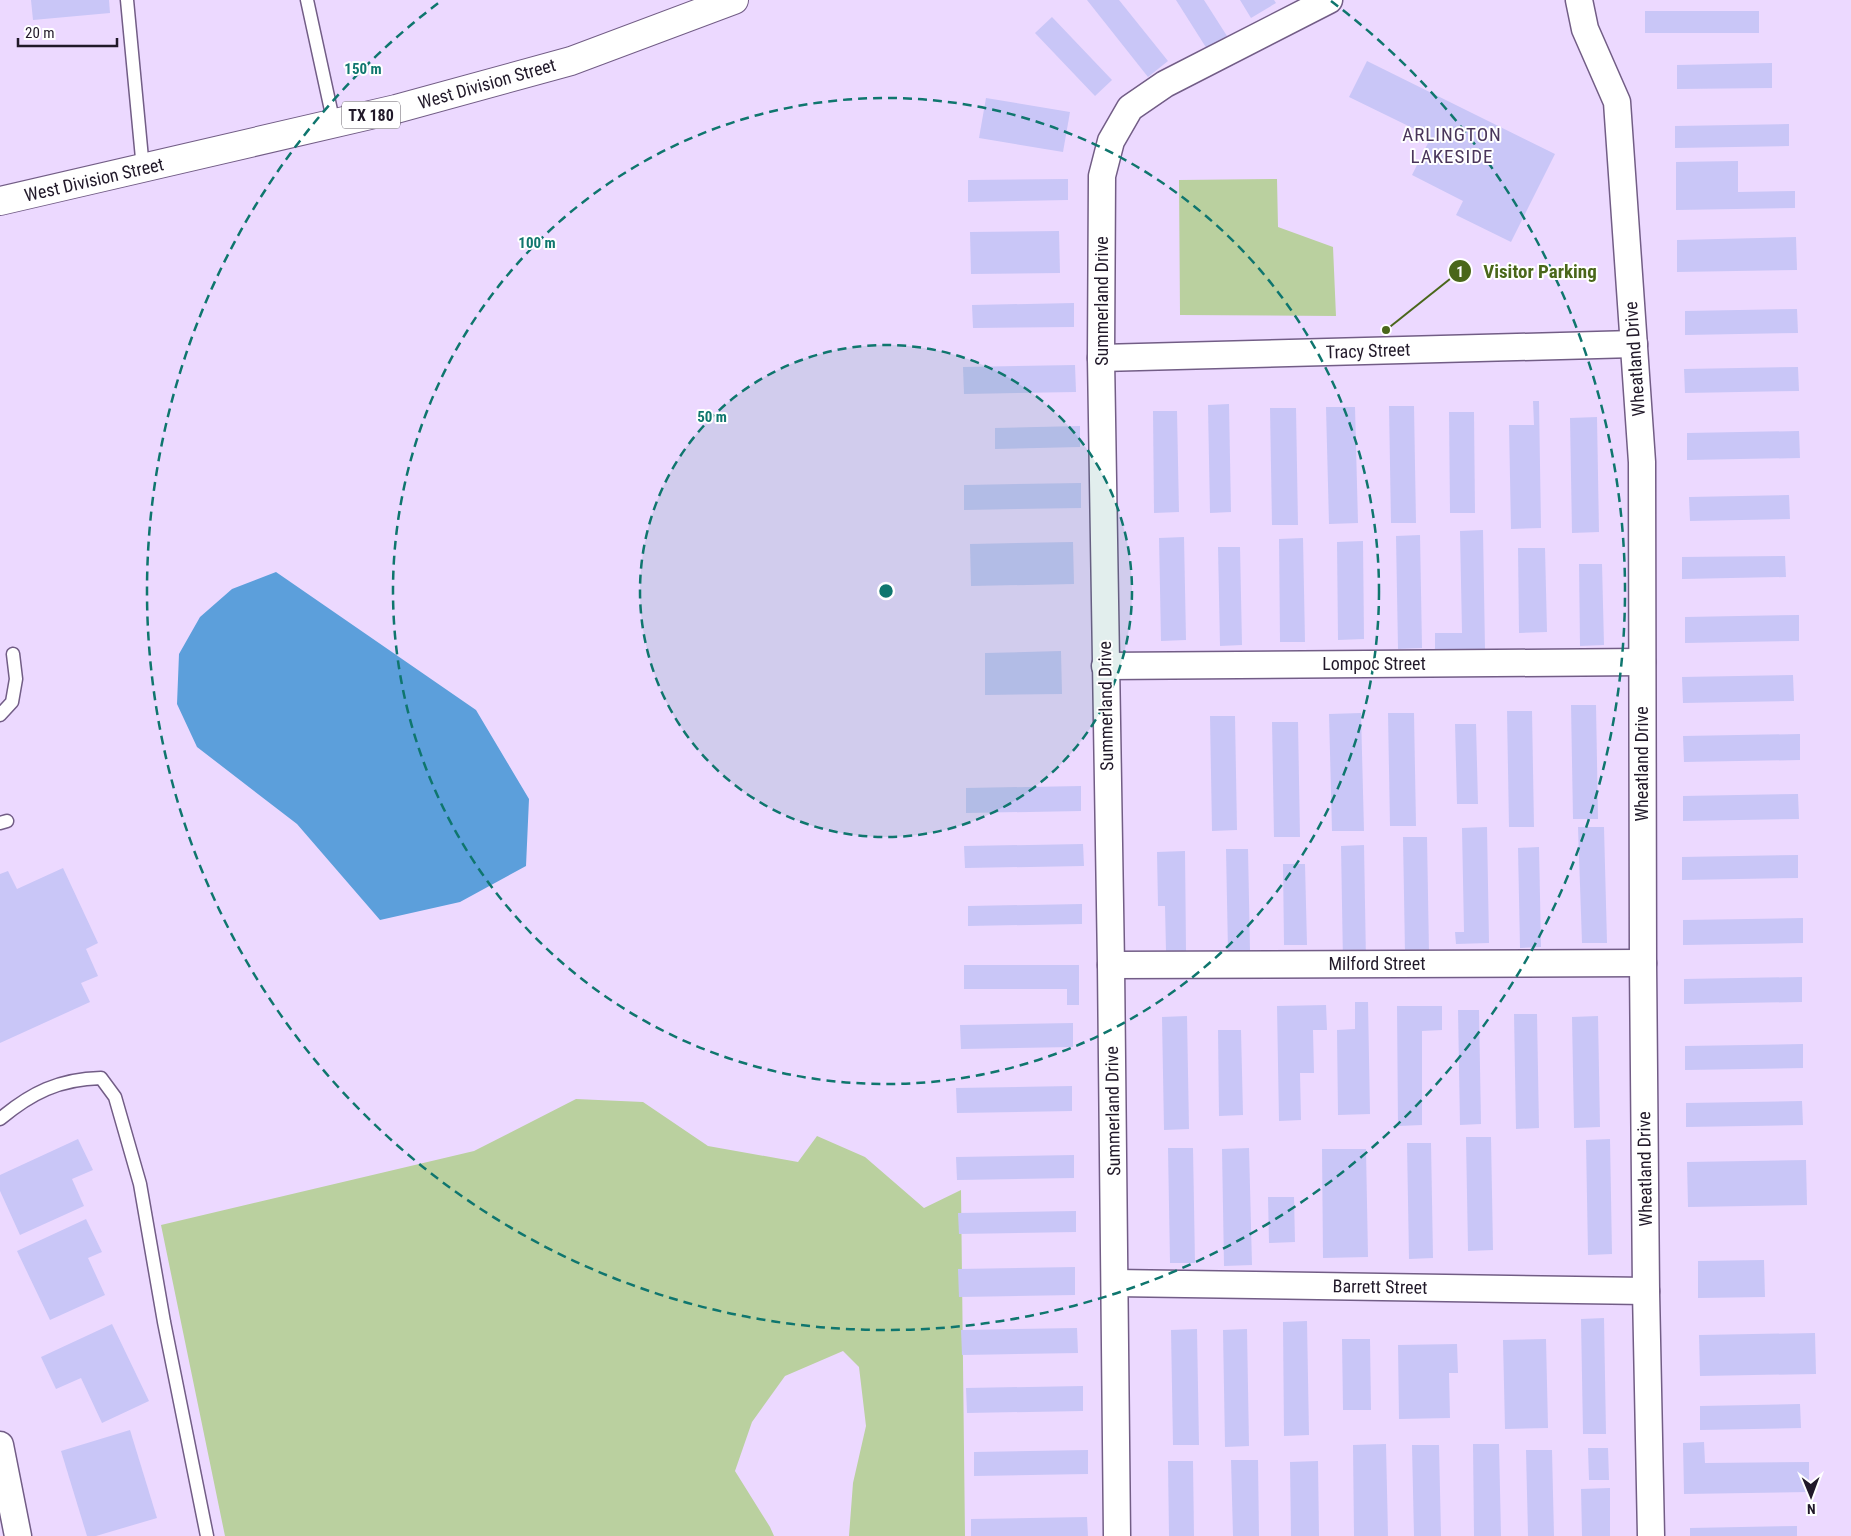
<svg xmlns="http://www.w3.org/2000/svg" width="1851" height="1536" font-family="'Roboto Condensed',sans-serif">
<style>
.green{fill:#bad09f}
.water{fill:#5c9fdb}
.building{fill:#c9c6f7}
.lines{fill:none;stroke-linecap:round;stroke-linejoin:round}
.lane-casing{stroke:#725d86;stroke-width:15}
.street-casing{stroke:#725d86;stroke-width:29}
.primary-casing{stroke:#725d86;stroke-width:30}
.lane{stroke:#fff;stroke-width:12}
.street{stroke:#fff;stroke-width:26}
.primary{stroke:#fff;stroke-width:28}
.ring{fill:none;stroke:#0f766e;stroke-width:2.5;stroke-dasharray:9 6}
.labels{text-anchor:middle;stroke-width:4;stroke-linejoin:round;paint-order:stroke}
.shield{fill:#fff;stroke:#645e69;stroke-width:1}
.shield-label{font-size:16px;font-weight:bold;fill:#211929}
.street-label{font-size:18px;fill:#211929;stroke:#fff}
.neighbourhood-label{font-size:19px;letter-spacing:1px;fill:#49355a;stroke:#fff}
.centre{fill:#0f766e;stroke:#fff;stroke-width:2.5}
.ring-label{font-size:15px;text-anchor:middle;font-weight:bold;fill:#0f766e;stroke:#fff;stroke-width:4;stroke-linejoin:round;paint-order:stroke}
.leader{fill:none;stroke:#4a671a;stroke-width:2}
.callout-dot{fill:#4a671a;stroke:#fff;stroke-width:2}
.mark-label{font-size:15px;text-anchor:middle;font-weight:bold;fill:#fff}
.callout-label{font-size:19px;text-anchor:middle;font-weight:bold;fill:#4a671a;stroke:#fff;stroke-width:4;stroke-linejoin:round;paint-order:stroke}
</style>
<rect width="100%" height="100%" fill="#ecd9ff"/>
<g class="green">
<path d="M 1277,179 L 1278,227 L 1333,247 L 1336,316 L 1180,315 L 1179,180 Z"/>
<path d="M 576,1099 L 643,1102 L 708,1146 L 798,1162 L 817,1136 L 865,1157 L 924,1208 L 961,1190 L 965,1536 L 849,1536 L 853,1483 L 866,1426 L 859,1367 L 843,1351 L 785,1376 L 752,1422 L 735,1471 L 770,1527 L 774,1536 L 225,1536 L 161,1225 L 474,1151 Z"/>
</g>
<path class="water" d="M 276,572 L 476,710 L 529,799 L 526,866 L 460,902 L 380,920 L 297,824 L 197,747 L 177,704 L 179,654 L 200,617 L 232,589 Z"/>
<g class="building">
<path d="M 31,0 L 109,0 L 110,13 L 33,20 Z"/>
<path d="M 1087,0 L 1119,0 L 1168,61 L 1148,77 Z"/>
<path d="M 1176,0 L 1204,0 L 1227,36 L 1207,49 Z"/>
<path d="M 1240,0 L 1274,0 L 1276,3 L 1251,18 Z"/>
<rect x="1645" y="11" width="114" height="22"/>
<path d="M 1052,17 L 1112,80 L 1095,96 L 1035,33 Z"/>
<path d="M 1367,61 L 1555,154 L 1511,242 L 1456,215 L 1463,201 L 1412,175 L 1431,137 L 1349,97 Z"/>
<path d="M 1772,63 L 1772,88 L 1677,89 L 1677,65 Z"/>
<path d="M 986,98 L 1070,112 L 1063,152 L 979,138 Z"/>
<path d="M 1789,124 L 1789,146 L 1675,148 L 1675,126 Z"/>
<path d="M 1738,161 L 1738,192 L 1795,191 L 1795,208 L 1676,210 L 1676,162 Z"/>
<path d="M 1068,179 L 1068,200 L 968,202 L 968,180 Z"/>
<path d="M 1059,231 L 1060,273 L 971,274 L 970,232 Z"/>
<path d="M 1796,237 L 1797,270 L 1677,272 L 1677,240 Z"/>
<path d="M 1074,303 L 1074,327 L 973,328 L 972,305 Z"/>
<path d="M 1797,309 L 1798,333 L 1685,335 L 1685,311 Z"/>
<path d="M 1075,365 L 1076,392 L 964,394 L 963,367 Z"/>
<path d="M 1798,367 L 1799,391 L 1685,393 L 1684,369 Z"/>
<path d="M 1533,401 L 1539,401 L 1541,528 L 1511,529 L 1509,425 L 1534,425 Z"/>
<path d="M 1229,404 L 1231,512 L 1210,513 L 1208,405 Z"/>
<path d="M 1389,406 L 1414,406 L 1416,523 L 1391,523 Z"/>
<path d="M 1326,407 L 1355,407 L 1358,523 L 1329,524 Z"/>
<path d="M 1270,408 L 1296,408 L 1298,525 L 1272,525 Z"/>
<path d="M 1153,411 L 1177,411 L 1179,512 L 1154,513 Z"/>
<path d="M 1449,412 L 1474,412 L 1475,513 L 1450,513 Z"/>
<path d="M 1597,417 L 1599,532 L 1572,533 L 1570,418 Z"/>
<path d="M 1080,426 L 1080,447 L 995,449 L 995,428 Z"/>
<path d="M 1799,431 L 1800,458 L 1687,460 L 1687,433 Z"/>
<path d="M 1081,483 L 1081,508 L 964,510 L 964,485 Z"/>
<path d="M 1789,495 L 1790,519 L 1690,521 L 1689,497 Z"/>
<path d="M 1483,530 L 1485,650 L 1435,651 L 1435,633 L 1462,633 L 1460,531 Z"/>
<path d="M 1420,535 L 1422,648 L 1398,649 L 1396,536 Z"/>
<path d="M 1184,537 L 1186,640 L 1161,641 L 1159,538 Z"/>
<path d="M 1303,538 L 1305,642 L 1280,642 L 1279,539 Z"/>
<path d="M 1363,541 L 1364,639 L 1338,640 L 1337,542 Z"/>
<path d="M 1073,542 L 1074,584 L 971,586 L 970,544 Z"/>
<path d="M 1218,547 L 1240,547 L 1242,645 L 1220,646 Z"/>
<path d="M 1518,548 L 1545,548 L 1547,632 L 1519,633 Z"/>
<path d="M 1785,556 L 1786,577 L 1682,579 L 1682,557 Z"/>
<path d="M 1579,564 L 1602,564 L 1604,645 L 1580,646 Z"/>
<path d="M 1799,615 L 1799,641 L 1685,643 L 1685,617 Z"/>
<path d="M 1061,651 L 1062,694 L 985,695 L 985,653 Z"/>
<path d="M 1793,675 L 1794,701 L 1683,703 L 1682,677 Z"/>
<path d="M 1571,705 L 1596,705 L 1598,819 L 1573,819 Z"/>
<path d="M 1507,711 L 1532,711 L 1534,827 L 1509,827 Z"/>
<path d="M 1361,713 L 1364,831 L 1332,831 L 1329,714 Z"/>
<path d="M 1388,713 L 1414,713 L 1416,826 L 1390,826 Z"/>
<path d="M 1210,716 L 1235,716 L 1237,830 L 1212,831 Z"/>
<path d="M 1272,722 L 1298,722 L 1300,837 L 1274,837 Z"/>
<path d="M 1455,724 L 1476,724 L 1478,804 L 1457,804 Z"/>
<path d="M 1800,734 L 1800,760 L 1684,762 L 1683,736 Z"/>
<path d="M 1081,786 L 1081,811 L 966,813 L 966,788 Z"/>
<path d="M 1798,794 L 1799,819 L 1683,821 L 1683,796 Z"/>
<path d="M 1487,827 L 1489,943 L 1456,944 L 1455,932 L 1464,932 L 1462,828 Z"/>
<path d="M 1578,827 L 1604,827 L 1607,943 L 1582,943 Z"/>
<path d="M 1403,837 L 1427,837 L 1429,953 L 1405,953 Z"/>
<path d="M 1083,844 L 1084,866 L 965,868 L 964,846 Z"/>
<path d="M 1364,845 L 1366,962 L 1343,963 L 1341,846 Z"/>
<path d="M 1539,847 L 1541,947 L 1520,948 L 1518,848 Z"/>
<path d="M 1226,849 L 1248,849 L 1250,951 L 1228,952 Z"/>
<path d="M 1185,851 L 1186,951 L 1166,951 L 1165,906 L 1158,906 L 1157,852 Z"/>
<path d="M 1798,855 L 1798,878 L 1682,880 L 1682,857 Z"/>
<path d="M 1283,864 L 1305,864 L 1307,945 L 1284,945 Z"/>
<path d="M 63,868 L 98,943 L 86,949 L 98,976 L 81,983 L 90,1002 L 0,1043 L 0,874 L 8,871 L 17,889 Z"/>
<path d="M 1082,904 L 1082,924 L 968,926 L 968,906 Z"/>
<path d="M 1803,918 L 1803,943 L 1683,945 L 1683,920 Z"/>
<path d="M 964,965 L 1079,965 L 1079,1005 L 1067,1005 L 1067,989 L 964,989 Z"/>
<path d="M 1802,977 L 1802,1002 L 1684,1004 L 1684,979 Z"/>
<path d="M 1355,1002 L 1368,1002 L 1370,1114 L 1338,1115 L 1337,1030 L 1355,1029 Z"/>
<path d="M 1326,1005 L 1327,1030 L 1313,1030 L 1314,1073 L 1300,1073 L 1301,1120 L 1279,1121 L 1277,1006 Z"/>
<path d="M 1397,1006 L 1442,1006 L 1442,1030 L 1422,1031 L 1422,1125 L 1398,1126 Z"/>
<path d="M 1458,1010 L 1479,1010 L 1481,1124 L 1460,1125 Z"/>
<path d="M 1514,1014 L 1537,1014 L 1539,1128 L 1516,1129 Z"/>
<path d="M 1187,1016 L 1189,1129 L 1164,1130 L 1162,1017 Z"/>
<path d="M 1598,1016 L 1600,1127 L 1574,1128 L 1572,1017 Z"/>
<path d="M 1073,1023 L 1073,1047 L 961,1049 L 960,1025 Z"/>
<path d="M 1218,1030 L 1241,1030 L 1243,1115 L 1219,1116 Z"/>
<path d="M 1803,1044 L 1803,1068 L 1685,1070 L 1685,1046 Z"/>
<path d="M 1072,1086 L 1072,1111 L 957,1113 L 956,1088 Z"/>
<path d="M 1802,1101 L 1803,1125 L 1686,1127 L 1686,1103 Z"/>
<path d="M 1466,1137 L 1491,1137 L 1493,1250 L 1468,1251 Z"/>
<path d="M 78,1139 L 93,1170 L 72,1179 L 84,1206 L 20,1235 L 0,1191 L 0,1175 Z"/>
<path d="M 1610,1139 L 1612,1254 L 1588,1255 L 1586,1140 Z"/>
<path d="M 1407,1143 L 1431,1143 L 1433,1258 L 1409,1259 Z"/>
<path d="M 1168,1148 L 1193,1148 L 1195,1263 L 1170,1263 Z"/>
<path d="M 1249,1148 L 1252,1265 L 1224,1266 L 1222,1149 Z"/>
<path d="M 1322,1149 L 1366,1149 L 1368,1257 L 1323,1258 Z"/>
<path d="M 1074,1155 L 1074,1178 L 957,1180 L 956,1157 Z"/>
<path d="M 1806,1160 L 1807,1205 L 1688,1207 L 1687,1162 Z"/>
<path d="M 1268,1197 L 1294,1197 L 1295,1242 L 1269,1243 Z"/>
<path d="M 1076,1211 L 1076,1232 L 959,1234 L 958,1213 Z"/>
<path d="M 86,1219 L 102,1252 L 88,1258 L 105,1295 L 50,1320 L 17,1251 Z"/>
<path d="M 1764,1260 L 1765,1297 L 1698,1298 L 1698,1261 Z"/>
<path d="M 1075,1267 L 1075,1295 L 959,1297 L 958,1269 Z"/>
<path d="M 1604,1318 L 1606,1434 L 1583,1434 L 1581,1319 Z"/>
<path d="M 1307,1321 L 1309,1435 L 1284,1436 L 1283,1322 Z"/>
<path d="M 112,1324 L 149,1401 L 102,1423 L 81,1378 L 56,1389 L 41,1357 Z"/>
<path d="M 1077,1328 L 1078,1353 L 962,1355 L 961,1330 Z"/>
<path d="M 1197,1329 L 1199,1445 L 1173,1445 L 1171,1330 Z"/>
<path d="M 1247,1329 L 1249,1446 L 1225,1447 L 1223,1330 Z"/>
<path d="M 1815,1333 L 1816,1374 L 1700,1376 L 1699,1335 Z"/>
<path d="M 1342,1339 L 1370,1339 L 1371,1410 L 1343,1410 Z"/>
<path d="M 1546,1339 L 1548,1428 L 1505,1429 L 1503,1340 Z"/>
<path d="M 1457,1344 L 1458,1373 L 1449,1373 L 1450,1418 L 1399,1419 L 1398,1345 Z"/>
<path d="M 1083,1386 L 1083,1411 L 967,1413 L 966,1388 Z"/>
<path d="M 1800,1404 L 1801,1428 L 1700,1430 L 1700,1406 Z"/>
<path d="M 130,1430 L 157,1518 L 96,1536 L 87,1536 L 61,1451 Z"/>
<path d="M 1704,1442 L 1705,1463 L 1809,1462 L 1809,1492 L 1684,1494 L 1683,1443 Z"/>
<path d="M 1386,1444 L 1388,1536 L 1354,1536 L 1353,1445 Z"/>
<path d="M 1473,1444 L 1499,1444 L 1501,1536 L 1474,1536 Z"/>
<path d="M 1412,1445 L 1439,1445 L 1441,1536 L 1414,1536 Z"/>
<path d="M 1588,1448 L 1608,1448 L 1609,1480 L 1589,1480 Z"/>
<path d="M 1088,1450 L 1088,1474 L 974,1476 L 974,1452 Z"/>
<path d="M 1526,1450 L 1552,1450 L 1554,1536 L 1528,1536 Z"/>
<path d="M 1231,1460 L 1258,1460 L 1259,1536 L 1233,1536 Z"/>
<path d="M 1168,1461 L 1193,1461 L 1194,1536 L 1169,1536 Z"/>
<path d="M 1318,1461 L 1319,1536 L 1291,1536 L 1290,1462 Z"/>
<path d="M 1610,1488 L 1610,1536 L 1582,1536 L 1581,1489 Z"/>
<path d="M 1087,1517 L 1088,1536 L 971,1536 L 971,1519 Z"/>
<path d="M 1797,1526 L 1797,1536 L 1690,1536 L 1690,1528 Z"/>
</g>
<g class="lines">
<defs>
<g id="lane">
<path d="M 127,0 L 143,169"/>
<path d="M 307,0 L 334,124"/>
<path d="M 0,715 L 12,702 L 16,679 L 13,654"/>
<path d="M 0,823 L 7,821"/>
<path d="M 0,1119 C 31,1093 59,1079 101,1078 L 115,1097 L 140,1184 L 164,1322 L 207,1536"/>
</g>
<g id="street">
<path d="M 1579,0 L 1585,29 L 1617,102 L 1642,462 L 1643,963 L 1646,1291 L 1651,1536"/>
<path d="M 1101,358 L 1634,344"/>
<path d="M 1105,666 L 1642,662"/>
<path d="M 1111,965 L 1643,963"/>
<path d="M 1115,1283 L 1646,1291"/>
<path d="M 0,1445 L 18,1536"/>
<path d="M 1117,1536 L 1111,965 L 1101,358 L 1102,176 L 1111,141 L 1130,108 L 1165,84 L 1329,0"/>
</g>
<path id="primary" d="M 0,201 L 396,109 L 571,61 L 734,0"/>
</defs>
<use href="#lane" class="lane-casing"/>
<use href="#street" class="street-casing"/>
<use href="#primary" class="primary-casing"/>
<use href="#lane" class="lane"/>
<use href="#street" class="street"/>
<use href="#primary" class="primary"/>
</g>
<circle cx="886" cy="591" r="246" fill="#0f766e" fill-opacity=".12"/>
<g class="ring">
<circle cx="886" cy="591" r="246"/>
<circle cx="886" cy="591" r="493"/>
<path d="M1331 1A739 739 0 1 1 441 1"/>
</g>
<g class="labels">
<rect class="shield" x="342" y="101.5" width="58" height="27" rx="4"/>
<g class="shield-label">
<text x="371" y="121">TX 180</text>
</g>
<g class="street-label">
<text transform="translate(487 84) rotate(-16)" y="6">West Division Street</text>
<text transform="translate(94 180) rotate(-13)" y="6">West Division Street</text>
<text transform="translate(1102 301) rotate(-90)" y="6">Summerland Drive</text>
<text transform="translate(1368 351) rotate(-2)" y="6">Tracy Street</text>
<text transform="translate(1635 359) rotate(-94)" y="6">Wheatland Drive</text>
<text x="1374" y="670">Lompoc Street</text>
<text transform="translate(1106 706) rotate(-91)" y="6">Summerland Drive</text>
<text transform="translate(1642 764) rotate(-90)" y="6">Wheatland Drive</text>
<text x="1377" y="970">Milford Street</text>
<text transform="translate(1113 1111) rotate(-91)" y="6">Summerland Drive</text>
<text transform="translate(1645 1169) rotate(-91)" y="6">Wheatland Drive</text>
<text transform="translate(1380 1287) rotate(1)" y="6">Barrett Street</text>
</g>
<g class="neighbourhood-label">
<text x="1452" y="141">ARLINGTON<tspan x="1452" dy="22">LAKESIDE</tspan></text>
</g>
</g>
<circle cx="886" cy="591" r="8" class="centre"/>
<g class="ring-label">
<text x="363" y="74">150 m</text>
<text x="537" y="248">100 m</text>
<text x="712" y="422">50 m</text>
</g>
<path class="leader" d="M1386 330L1460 271"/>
<g class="callout-dot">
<circle cx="1386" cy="330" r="5"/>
<circle cx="1460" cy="271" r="12"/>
</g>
<g class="mark-label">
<text x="1460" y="277">1</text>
</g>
<g class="callout-label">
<text x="1540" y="278">Visitor Parking</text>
</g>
<g transform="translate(1811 1496) rotate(179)" stroke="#ffffff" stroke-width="4" paint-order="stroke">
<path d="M0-4L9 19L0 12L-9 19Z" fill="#211929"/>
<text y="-8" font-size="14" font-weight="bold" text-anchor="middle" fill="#211929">N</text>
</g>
<path d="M18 38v8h99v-8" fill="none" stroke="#211929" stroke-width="2.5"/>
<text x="25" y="38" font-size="15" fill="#211929" stroke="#ffffff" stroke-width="4" paint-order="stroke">20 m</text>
</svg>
